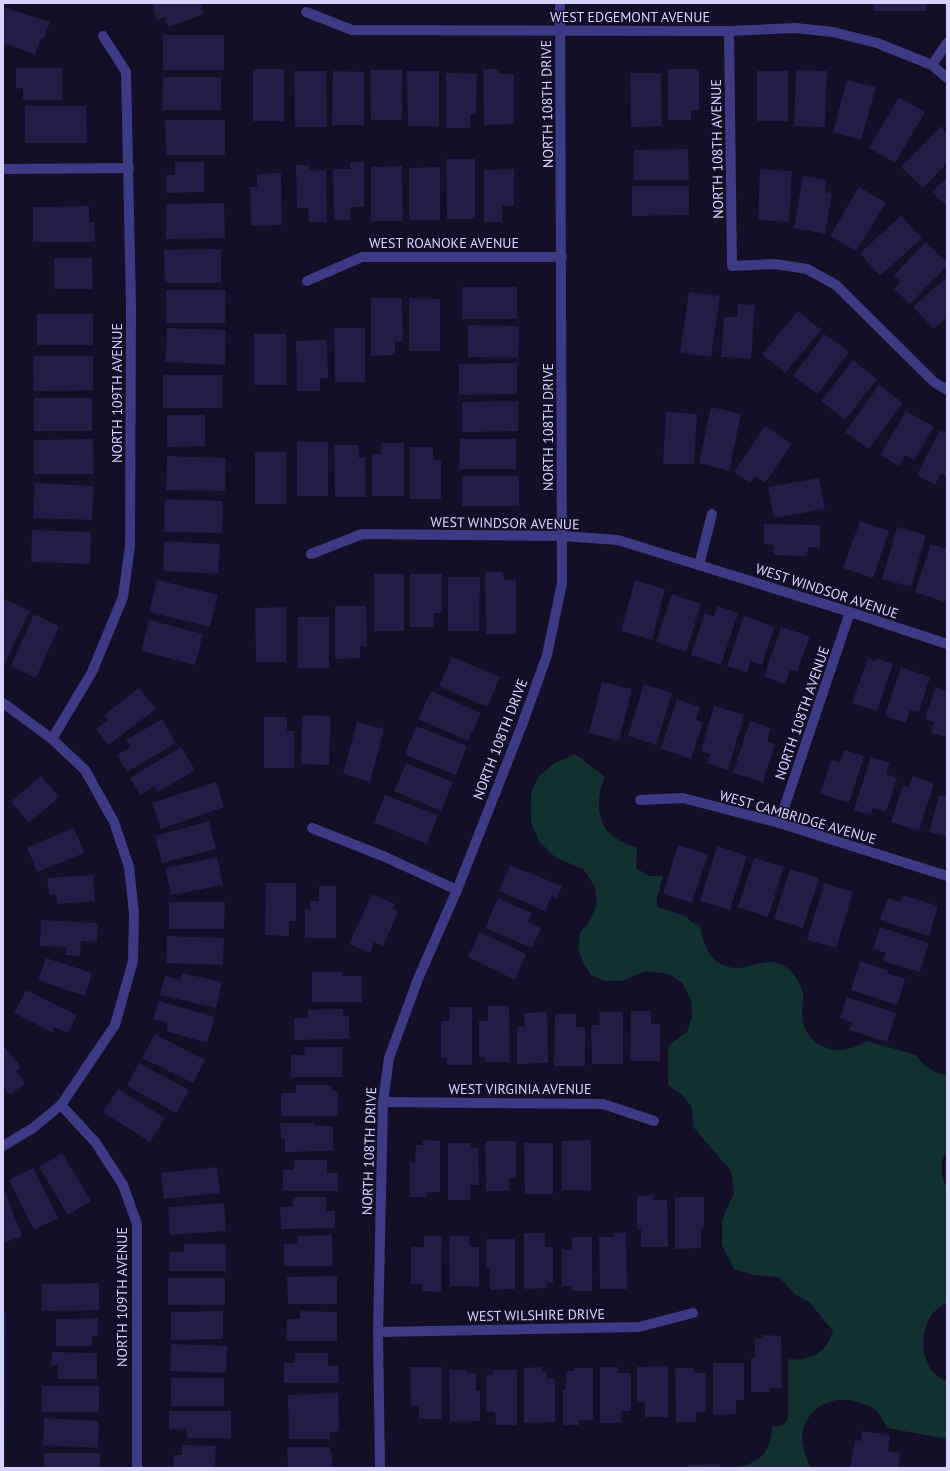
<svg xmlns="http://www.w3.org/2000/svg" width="950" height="1471" font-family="'PT Sans',sans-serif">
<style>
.green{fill:#12302f}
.water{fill:#0c2248}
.building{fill:#241b47}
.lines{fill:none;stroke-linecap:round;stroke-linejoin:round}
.minor{stroke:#3d3a85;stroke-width:10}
.labels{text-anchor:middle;stroke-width:3;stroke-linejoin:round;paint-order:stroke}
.street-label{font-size:14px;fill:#d9d4ff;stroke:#130f26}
</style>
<rect width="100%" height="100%" fill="#130f26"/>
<path class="green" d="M 575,754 L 605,777 C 597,793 596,814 606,829 C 613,839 626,844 637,848 L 636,868 L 649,876 L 663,876 L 657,898 L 657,907 L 686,916 L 691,922 L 700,925 C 703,946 711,968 737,968 C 752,968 769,956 784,966 C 793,971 801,983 803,993 C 804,1000 802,1007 802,1014 C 802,1030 812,1043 827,1048 C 841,1053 854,1048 867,1041 L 916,1055 C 925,1067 932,1073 947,1075 L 947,1150 C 939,1163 941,1175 947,1189 L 947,1302 C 940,1307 933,1311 929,1319 C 918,1340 923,1373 947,1381 L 947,1439 L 887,1428 C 884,1423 880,1415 876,1410 C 872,1407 866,1405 862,1404 C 833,1391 801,1409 802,1442 C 803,1449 807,1458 809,1465 L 811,1468 L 739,1468 C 742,1465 749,1465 753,1462 C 768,1455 771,1441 772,1427 L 783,1425 L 788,1418 L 788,1359 C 809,1362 828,1352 833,1331 L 810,1303 L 795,1294 L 779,1277 L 754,1275 L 734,1269 L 722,1245 L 722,1220 L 734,1193 L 731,1171 L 694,1128 L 691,1106 L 682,1095 L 668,1085 L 668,1046 L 687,1032 L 692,1017 L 691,1000 L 683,984 L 669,974 L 645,971 L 622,981 L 604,981 L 591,975 L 584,964 L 578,950 L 580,933 L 590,921 L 597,904 L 595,887 L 584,870 L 555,857 L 539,841 L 531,821 L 531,793 L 539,776 L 555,763 Z"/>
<path class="water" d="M 3,1305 L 6,1314 L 5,1468 L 3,1468 Z"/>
<g class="building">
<path d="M 152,3 L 200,3 L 204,14 L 168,27 L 165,17 L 157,20 Z"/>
<rect x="873" y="3" width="53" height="8"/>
<path d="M 3,7 L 50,22 L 44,39 L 41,38 L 35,54 L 3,43 Z"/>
<rect x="163" y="35" width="61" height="35"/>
<path d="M 16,68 L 62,68 L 62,100 L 23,100 L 23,88 L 16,89 Z"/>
<rect x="253" y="69" width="31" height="52"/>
<path d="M 483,69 L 499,69 L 499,74 L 514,74 L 514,124 L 484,125 Z"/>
<path d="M 668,69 L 699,69 L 699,110 L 691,110 L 691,120 L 668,120 Z"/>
<path d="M 370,70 L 402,70 L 402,120 L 371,120 Z"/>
<path d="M 796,70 L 827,71 L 825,127 L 794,126 Z"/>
<path d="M 294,71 L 326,71 L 327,127 L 295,127 Z"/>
<path d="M 333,71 L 364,72 L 364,125 L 332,125 Z"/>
<path d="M 407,71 L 439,71 L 439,126 L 408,126 Z"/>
<rect x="757" y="71" width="31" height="50"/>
<path d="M 446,73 L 477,74 L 476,114 L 470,114 L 470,128 L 446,128 Z"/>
<path d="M 630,73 L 661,73 L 662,126 L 631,127 Z"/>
<path d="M 163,77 L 221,77 L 221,110 L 162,110 Z"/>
<path d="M 847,80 L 876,87 L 861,140 L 833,132 Z"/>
<path d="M 899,97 L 925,112 L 895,163 L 869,148 Z"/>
<path d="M 25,106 L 86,106 L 87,143 L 25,143 Z"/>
<path d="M 165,120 L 225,120 L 225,155 L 166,155 Z"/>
<path d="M 941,126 L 947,133 L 947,163 L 923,188 L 901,167 Z"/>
<path d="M 688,149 L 689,180 L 634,180 L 634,150 Z"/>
<path d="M 446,159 L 475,159 L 475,219 L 447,219 Z"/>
<path d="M 175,162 L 204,162 L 204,192 L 166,193 L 166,175 L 175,175 Z"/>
<path d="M 350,162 L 364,162 L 364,207 L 350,207 L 350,220 L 334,220 L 333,169 L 350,169 Z"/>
<path d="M 296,165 L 309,165 L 309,171 L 326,170 L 327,222 L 309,222 L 308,208 L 297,208 Z"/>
<path d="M 402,166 L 403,221 L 371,221 L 371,167 Z"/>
<path d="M 440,167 L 440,220 L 409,220 L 409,168 Z"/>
<path d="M 514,169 L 514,206 L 502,206 L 502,222 L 484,222 L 484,170 Z"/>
<path d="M 760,169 L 792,171 L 789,222 L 758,220 Z"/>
<path d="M 281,173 L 282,225 L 251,226 L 250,187 L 257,187 L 257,174 Z"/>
<path d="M 803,176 L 827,180 L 825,192 L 832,193 L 825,234 L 794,228 Z"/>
<path d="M 947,177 L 947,207 L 932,192 Z"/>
<path d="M 632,186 L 689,186 L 689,215 L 632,216 Z"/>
<path d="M 859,187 L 886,203 L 856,251 L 830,236 Z"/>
<path d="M 224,203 L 225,238 L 166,239 L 166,204 Z"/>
<path d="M 89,206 L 89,222 L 94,222 L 95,242 L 33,242 L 33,207 Z"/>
<path d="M 901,216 L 922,238 L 880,276 L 860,253 Z"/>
<path d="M 926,242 L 947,263 L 947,266 L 910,304 L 894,289 L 901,282 L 894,275 Z"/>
<path d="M 221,249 L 221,283 L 165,283 L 164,250 Z"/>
<path d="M 54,258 L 92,258 L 93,289 L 54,289 Z"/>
<path d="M 947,277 L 947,317 L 934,329 L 913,307 Z"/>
<rect x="462" y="287" width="55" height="32"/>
<path d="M 166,290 L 226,290 L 225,323 L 166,323 Z"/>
<path d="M 689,292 L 720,296 L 711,357 L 680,353 Z"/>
<path d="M 371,298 L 402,298 L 403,341 L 395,341 L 395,355 L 371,356 Z"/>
<path d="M 409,298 L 440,299 L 440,351 L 409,351 Z"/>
<path d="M 738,304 L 755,305 L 751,359 L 721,357 L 724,317 L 737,317 Z"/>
<path d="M 798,311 L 821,330 L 785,373 L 762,354 Z"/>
<rect x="37" y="314" width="56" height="31"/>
<path d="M 468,325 L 519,326 L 518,358 L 468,357 Z"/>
<path d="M 167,328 L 226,330 L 225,365 L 165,362 Z"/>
<path d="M 334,328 L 365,328 L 365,382 L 335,382 Z"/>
<rect x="254" y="334" width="32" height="51"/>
<path d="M 824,334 L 849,352 L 818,394 L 793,376 Z"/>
<path d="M 327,340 L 328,378 L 320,378 L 320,391 L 297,391 L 296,341 Z"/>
<path d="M 33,356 L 93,356 L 93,390 L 34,391 Z"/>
<path d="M 853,360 L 877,379 L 845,420 L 821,401 Z"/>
<path d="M 517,363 L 517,394 L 459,395 L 459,364 Z"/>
<rect x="163" y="375" width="59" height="33"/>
<path d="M 879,385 L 903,403 L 869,449 L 845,432 Z"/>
<rect x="34" y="398" width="58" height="33"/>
<path d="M 518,401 L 518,431 L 462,432 L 462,402 Z"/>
<path d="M 711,407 L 741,414 L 729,471 L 699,463 Z"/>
<path d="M 906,411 L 934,427 L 914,460 L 905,455 L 899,466 L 880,455 Z"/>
<path d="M 666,412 L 697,414 L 694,464 L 663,464 Z"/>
<path d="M 167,415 L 205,415 L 205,446 L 167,447 Z"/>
<path d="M 765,426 L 792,444 L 765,483 L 755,476 L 750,483 L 734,472 Z"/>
<path d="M 940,430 L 947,433 L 947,476 L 941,473 L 935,485 L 917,475 Z"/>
<path d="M 93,439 L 94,474 L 34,474 L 34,440 Z"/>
<path d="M 460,439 L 516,439 L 516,469 L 459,469 Z"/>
<rect x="297" y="442" width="31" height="54"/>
<path d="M 381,443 L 404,443 L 404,496 L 372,496 L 372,454 L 381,454 Z"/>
<path d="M 334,445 L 358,445 L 359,458 L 365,457 L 366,497 L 335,497 Z"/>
<path d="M 410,447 L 433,447 L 433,460 L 441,460 L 441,499 L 410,499 Z"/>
<rect x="255" y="452" width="31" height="52"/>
<path d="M 167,456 L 226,458 L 225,491 L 166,490 Z"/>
<rect x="462" y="476" width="57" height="30"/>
<path d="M 819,478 L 825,509 L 774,518 L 768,487 Z"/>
<path d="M 35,483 L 94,486 L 92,520 L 33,518 Z"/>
<path d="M 165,499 L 223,501 L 222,533 L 164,532 Z"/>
<path d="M 860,521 L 889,531 L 873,578 L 843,568 Z"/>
<path d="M 764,524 L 820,525 L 820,548 L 808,547 L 807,556 L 773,555 L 774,545 L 764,544 Z"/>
<path d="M 897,527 L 926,535 L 911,587 L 882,579 Z"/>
<path d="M 32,530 L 91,532 L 90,564 L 31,562 Z"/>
<path d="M 164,541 L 220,544 L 218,574 L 163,571 Z"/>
<path d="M 931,544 L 947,549 L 947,595 L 945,602 L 915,592 Z"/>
<path d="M 485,572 L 503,572 L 504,580 L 516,579 L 516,634 L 486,634 Z"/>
<rect x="374" y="574" width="30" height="57"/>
<path d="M 410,574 L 442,574 L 442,613 L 434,613 L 434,627 L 410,627 Z"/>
<path d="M 448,577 L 480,577 L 479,631 L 448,631 Z"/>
<path d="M 157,580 L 218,595 L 210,627 L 149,612 Z"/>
<path d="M 635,580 L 665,589 L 652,640 L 621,631 Z"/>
<path d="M 672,594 L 701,604 L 686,652 L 656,642 Z"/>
<path d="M 5,599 L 30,611 L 5,663 L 3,662 L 3,603 Z"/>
<path d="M 335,606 L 366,606 L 367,646 L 360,646 L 360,658 L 335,659 Z"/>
<path d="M 717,606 L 738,613 L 721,665 L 691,655 L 705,613 L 714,616 Z"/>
<path d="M 286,607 L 286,662 L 256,662 L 255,608 Z"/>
<path d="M 34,614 L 59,626 L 36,678 L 11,666 Z"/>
<path d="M 744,616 L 774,627 L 762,665 L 751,661 L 747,672 L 727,666 Z"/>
<rect x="298" y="617" width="31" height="51"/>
<path d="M 149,620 L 203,634 L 195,665 L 141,651 Z"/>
<path d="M 781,627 L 810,636 L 797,672 L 790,670 L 785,684 L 764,676 Z"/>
<path d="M 452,657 L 500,677 L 487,707 L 439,686 Z"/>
<path d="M 868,658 L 875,661 L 876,658 L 893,664 L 877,711 L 852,703 Z"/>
<path d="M 901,667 L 930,677 L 919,712 L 910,710 L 906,723 L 885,716 Z"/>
<path d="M 602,682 L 632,689 L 619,741 L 589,733 Z"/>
<path d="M 644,684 L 672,693 L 656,745 L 628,736 Z"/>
<path d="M 935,687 L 946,690 L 947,688 L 947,737 L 931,733 L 934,722 L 925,719 Z"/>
<path d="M 139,688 L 156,709 L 108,745 L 96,729 L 108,720 L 104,715 Z"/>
<path d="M 431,691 L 481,713 L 468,741 L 418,719 Z"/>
<path d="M 677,699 L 700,707 L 696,720 L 703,722 L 691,759 L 661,749 Z"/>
<path d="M 714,706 L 744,715 L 728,770 L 707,763 L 710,754 L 701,751 Z"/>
<path d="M 302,715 L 331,716 L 329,765 L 301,764 Z"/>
<path d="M 264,717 L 287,717 L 287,731 L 294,731 L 294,768 L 264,768 Z"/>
<path d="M 162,719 L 176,743 L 127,772 L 117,755 L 130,747 L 126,740 Z"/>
<path d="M 750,721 L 771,728 L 767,741 L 775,744 L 763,782 L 733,773 Z"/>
<path d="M 357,722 L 384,729 L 370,782 L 343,774 Z"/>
<path d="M 416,726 L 467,746 L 456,775 L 405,755 Z"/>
<path d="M 181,747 L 195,770 L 158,792 L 154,786 L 140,795 L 130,778 Z"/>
<path d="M 844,750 L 864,756 L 849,803 L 820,794 L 831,760 L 840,762 Z"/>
<path d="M 871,757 L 890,763 L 886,774 L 897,778 L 886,812 L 873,808 L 871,815 L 854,810 Z"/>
<path d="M 406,763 L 453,782 L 441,811 L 394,791 Z"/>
<path d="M 41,776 L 59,797 L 29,823 L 11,802 Z"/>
<path d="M 913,776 L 934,783 L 919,831 L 891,822 L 903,785 L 909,788 Z"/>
<path d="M 216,782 L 224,807 L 161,829 L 152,803 Z"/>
<path d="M 385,795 L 438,815 L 427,844 L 374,823 Z"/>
<path d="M 939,795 L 947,797 L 947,836 L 929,832 Z"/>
<path d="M 209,821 L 216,849 L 162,863 L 155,836 Z"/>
<path d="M 74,828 L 84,853 L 37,872 L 27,847 Z"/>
<path d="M 678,845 L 708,854 L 692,903 L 663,894 Z"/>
<path d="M 717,846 L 747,856 L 730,910 L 700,901 Z"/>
<path d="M 217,857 L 223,885 L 171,895 L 165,868 Z"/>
<path d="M 754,858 L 784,867 L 768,917 L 738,907 Z"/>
<path d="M 510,865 L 562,886 L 557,899 L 551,896 L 545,911 L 499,891 Z"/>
<path d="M 790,869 L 819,878 L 803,928 L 774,919 Z"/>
<path d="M 93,875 L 95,901 L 57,904 L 56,894 L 49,895 L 47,878 Z"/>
<path d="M 266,883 L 296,883 L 296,921 L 289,921 L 289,936 L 265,935 Z"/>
<path d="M 824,883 L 853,892 L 836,948 L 807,940 Z"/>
<path d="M 319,886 L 336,886 L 336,938 L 305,938 L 305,909 L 310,909 L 310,901 L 319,901 Z"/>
<path d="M 372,894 L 395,904 L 393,909 L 398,912 L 383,946 L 374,942 L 370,953 L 349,944 Z"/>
<path d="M 903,895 L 938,906 L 929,936 L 880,920 L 888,898 L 900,902 Z"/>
<path d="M 498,898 L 532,913 L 528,922 L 541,928 L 532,948 L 485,928 Z"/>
<path d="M 169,902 L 225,902 L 224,929 L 169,929 Z"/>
<path d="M 41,920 L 98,923 L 97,942 L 81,941 L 80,956 L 65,955 L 66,947 L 40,946 Z"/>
<path d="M 880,927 L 929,943 L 920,972 L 883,961 L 886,953 L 873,949 Z"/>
<path d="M 480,932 L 526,954 L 515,980 L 468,957 Z"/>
<path d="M 167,936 L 224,938 L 223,965 L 166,963 Z"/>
<path d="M 46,958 L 92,973 L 85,996 L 38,980 Z"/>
<path d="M 860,961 L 888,970 L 887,973 L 905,979 L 897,1005 L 851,990 Z"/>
<path d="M 312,972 L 342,972 L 342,976 L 362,976 L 362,1002 L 312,1002 Z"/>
<path d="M 182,973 L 222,982 L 216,1008 L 160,995 L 165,976 L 180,980 Z"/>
<path d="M 26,990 L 77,1015 L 68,1033 L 54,1027 L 52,1032 L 14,1013 Z"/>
<path d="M 847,997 L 896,1013 L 887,1042 L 849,1030 L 852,1022 L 840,1018 Z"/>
<path d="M 159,1001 L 215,1017 L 207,1043 L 166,1031 L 168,1023 L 153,1019 Z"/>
<path d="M 488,1006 L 509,1006 L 510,1062 L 485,1062 L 485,1057 L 479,1057 L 479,1021 L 488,1021 Z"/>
<path d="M 450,1007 L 472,1007 L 472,1065 L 447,1065 L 447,1058 L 441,1058 L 441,1021 L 449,1021 Z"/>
<path d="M 343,1009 L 343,1016 L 349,1016 L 349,1039 L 294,1040 L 294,1018 L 308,1018 L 308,1010 Z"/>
<path d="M 631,1011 L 651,1011 L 651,1024 L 660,1024 L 660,1061 L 630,1061 Z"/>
<path d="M 547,1012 L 548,1063 L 517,1064 L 517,1027 L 525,1027 L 524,1013 Z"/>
<path d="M 599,1012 L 623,1012 L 623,1064 L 592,1064 L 591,1025 L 600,1025 Z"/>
<path d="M 555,1014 L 576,1014 L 576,1027 L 585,1027 L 585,1066 L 554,1066 Z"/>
<path d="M 155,1034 L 205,1060 L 193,1083 L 142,1058 Z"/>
<path d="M 3,1045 L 21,1067 L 16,1071 L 25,1083 L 10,1095 L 3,1086 Z"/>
<path d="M 305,1047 L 342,1047 L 342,1077 L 291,1077 L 291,1055 L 304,1055 Z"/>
<path d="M 139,1063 L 189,1090 L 176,1113 L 127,1086 Z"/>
<path d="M 296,1085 L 331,1085 L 332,1091 L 338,1091 L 338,1116 L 281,1116 L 281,1093 L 296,1093 Z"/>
<path d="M 118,1089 L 165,1118 L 150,1142 L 103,1112 Z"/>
<path d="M 280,1123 L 315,1123 L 315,1126 L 333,1126 L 333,1151 L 285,1152 L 285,1139 L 281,1139 Z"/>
<path d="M 423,1140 L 440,1141 L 440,1192 L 427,1192 L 427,1197 L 410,1197 L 410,1163 L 415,1163 L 416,1145 L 423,1145 Z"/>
<path d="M 591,1140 L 591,1190 L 562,1190 L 562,1141 Z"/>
<path d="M 485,1141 L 516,1141 L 516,1178 L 509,1178 L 509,1191 L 486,1191 Z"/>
<path d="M 448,1143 L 471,1143 L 471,1148 L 478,1148 L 479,1185 L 470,1185 L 470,1200 L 448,1200 Z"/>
<path d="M 524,1143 L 553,1143 L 553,1194 L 525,1194 Z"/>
<path d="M 62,1153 L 91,1201 L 68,1215 L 39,1167 Z"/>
<path d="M 294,1160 L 327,1160 L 327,1173 L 338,1173 L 338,1191 L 283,1191 L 283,1170 L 294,1170 Z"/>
<path d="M 217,1167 L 220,1193 L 164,1199 L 161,1173 Z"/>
<path d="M 33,1168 L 58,1218 L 34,1230 L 9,1180 Z"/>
<path d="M 3,1186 L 22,1236 L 3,1243 Z"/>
<path d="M 653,1195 L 653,1200 L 667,1200 L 668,1247 L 641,1247 L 641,1229 L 637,1229 L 637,1196 Z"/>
<path d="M 293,1197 L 326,1197 L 326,1211 L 335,1211 L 335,1228 L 281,1229 L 280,1207 L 293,1206 Z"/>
<path d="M 675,1197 L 704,1197 L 704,1227 L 701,1228 L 701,1248 L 675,1249 Z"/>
<path d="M 224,1203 L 226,1231 L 170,1235 L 168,1207 Z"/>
<path d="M 626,1232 L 627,1289 L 600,1289 L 599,1237 L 614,1237 L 614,1233 Z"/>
<path d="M 524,1233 L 545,1233 L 545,1247 L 553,1247 L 553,1283 L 548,1283 L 547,1288 L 524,1289 Z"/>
<path d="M 332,1235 L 333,1266 L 284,1266 L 284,1244 L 297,1244 L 297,1236 Z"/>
<path d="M 424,1236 L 442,1236 L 441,1292 L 422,1291 L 422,1284 L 411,1284 L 411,1247 L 424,1247 Z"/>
<path d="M 449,1236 L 469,1236 L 469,1247 L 479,1247 L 479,1286 L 450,1286 Z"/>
<path d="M 572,1237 L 592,1237 L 592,1291 L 571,1291 L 572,1286 L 562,1286 L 562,1249 L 572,1250 Z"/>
<path d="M 486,1239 L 515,1239 L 515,1289 L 490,1290 L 490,1269 L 486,1269 Z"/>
<path d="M 184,1244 L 226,1244 L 226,1271 L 170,1271 L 169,1252 L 184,1252 Z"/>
<path d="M 337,1276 L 337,1304 L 288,1304 L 287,1277 Z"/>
<rect x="168" y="1278" width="57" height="27"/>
<path d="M 99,1283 L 99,1310 L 42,1311 L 42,1284 Z"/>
<path d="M 223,1311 L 223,1339 L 171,1340 L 171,1312 Z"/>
<path d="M 300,1311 L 337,1312 L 337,1341 L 286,1341 L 287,1319 L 300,1319 Z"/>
<path d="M 98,1318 L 98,1336 L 92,1336 L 92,1346 L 56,1346 L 56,1319 Z"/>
<path d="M 763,1335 L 781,1336 L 782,1388 L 769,1388 L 769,1392 L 751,1392 L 751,1358 L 755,1358 L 755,1339 L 763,1339 Z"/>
<path d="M 171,1344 L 227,1346 L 226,1373 L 170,1371 Z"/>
<path d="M 52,1352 L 97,1353 L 97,1379 L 58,1379 L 58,1365 L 51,1365 Z"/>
<path d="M 295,1353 L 328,1353 L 328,1366 L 338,1366 L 339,1383 L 284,1383 L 284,1363 L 295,1363 Z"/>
<path d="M 713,1363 L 744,1363 L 744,1400 L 736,1400 L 736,1414 L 713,1415 Z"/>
<path d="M 668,1366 L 668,1417 L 645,1417 L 645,1402 L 637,1403 L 637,1367 Z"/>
<path d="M 410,1367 L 442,1367 L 442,1419 L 419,1419 L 419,1405 L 411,1406 Z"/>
<path d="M 543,1367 L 542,1372 L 547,1372 L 547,1379 L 555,1379 L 555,1422 L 524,1423 L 524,1368 Z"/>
<path d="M 600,1367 L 618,1367 L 618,1373 L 631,1373 L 631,1411 L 621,1411 L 621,1423 L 600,1423 Z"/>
<path d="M 574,1368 L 593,1368 L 593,1420 L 579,1420 L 579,1425 L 563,1425 L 563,1390 L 566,1390 L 566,1371 L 574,1371 Z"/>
<path d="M 675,1368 L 694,1368 L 694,1373 L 706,1373 L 706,1412 L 696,1412 L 696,1422 L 676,1422 Z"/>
<path d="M 449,1370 L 467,1370 L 467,1373 L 476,1373 L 476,1391 L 480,1391 L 480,1421 L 450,1422 Z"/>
<path d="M 493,1370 L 517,1370 L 517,1425 L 496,1425 L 495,1412 L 486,1412 L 486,1375 L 493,1375 Z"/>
<rect x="171" y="1378" width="53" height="28"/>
<rect x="42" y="1386" width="57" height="26"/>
<path d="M 338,1393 L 339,1431 L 330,1432 L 330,1439 L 289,1439 L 288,1395 Z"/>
<path d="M 169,1411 L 231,1411 L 231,1438 L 187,1438 L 186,1429 L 169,1430 Z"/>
<path d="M 44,1418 L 99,1421 L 98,1448 L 43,1445 Z"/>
<path d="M 862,1431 L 890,1435 L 888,1451 L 900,1453 L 898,1468 L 850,1468 L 855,1440 L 861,1441 Z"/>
<path d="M 182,1445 L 216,1446 L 215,1468 L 173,1468 L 174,1455 L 182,1455 Z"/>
<path d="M 287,1447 L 330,1447 L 330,1454 L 332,1454 L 332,1468 L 288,1468 Z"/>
<rect x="44" y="1453" width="56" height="15"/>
<path d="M 719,1464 L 720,1468 L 688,1468 L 688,1465 Z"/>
</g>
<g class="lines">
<g class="minor">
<path d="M 306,12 L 352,30 L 729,31 L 795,28 L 833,32 L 877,43 L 932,65 L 947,78"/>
<path d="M 729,31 L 732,266 L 775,264 L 807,269 L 836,285 L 934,382 L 947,390"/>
<path d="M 932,65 L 947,43"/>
<path d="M 3,169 L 129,168"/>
<path d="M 307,281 L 362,257 L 562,257"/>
<path d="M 311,554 L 362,534 L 562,536 L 618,540 L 850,612 L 947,644"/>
<path d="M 699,565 L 712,514"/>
<path d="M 3,703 L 52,739 L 85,770 L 114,822 L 129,867 L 134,913 L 133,961 L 115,1025 L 61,1105 L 33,1128 L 3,1146"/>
<path d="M 52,739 L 92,672 L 123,597 L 130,546 L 131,306 L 126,72 L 103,36"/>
<path d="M 640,800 L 683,798 L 779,823 L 947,876"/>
<path d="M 779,823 L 850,612"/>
<path d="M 312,828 L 383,856 L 457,890"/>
<path d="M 383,1102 L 603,1104 L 654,1121"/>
<path d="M 61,1105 L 96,1143 L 123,1185 L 137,1224 L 137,1468"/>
<path d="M 378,1332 L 639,1327 L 693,1313"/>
<path d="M 380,1468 L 378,1332 L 383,1102 L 389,1058 L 418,979 L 457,890 L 522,725 L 547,655 L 562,583 L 560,3"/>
</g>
</g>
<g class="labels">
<g class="street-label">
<text x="630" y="22">WEST EDGEMONT AVENUE</text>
<text transform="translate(547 104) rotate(-91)" y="5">NORTH 108TH DRIVE</text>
<text transform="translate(717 149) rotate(-91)" y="5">NORTH 108TH AVENUE</text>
<text x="444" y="248">WEST ROANOKE AVENUE</text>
<text transform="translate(117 393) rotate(-90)" y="5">NORTH 109TH AVENUE</text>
<text transform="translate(548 427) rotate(-90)" y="5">NORTH 108TH DRIVE</text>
<text transform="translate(505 523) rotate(1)" y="5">WEST WINDSOR AVENUE</text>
<text transform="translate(827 591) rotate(18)" y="5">WEST WINDSOR AVENUE</text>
<text transform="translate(802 713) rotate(-71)" y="5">NORTH 108TH AVENUE</text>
<text transform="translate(500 739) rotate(-69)" y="5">NORTH 108TH DRIVE</text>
<text transform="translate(798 817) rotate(16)" y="5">WEST CAMBRIDGE AVENUE</text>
<text x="520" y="1094">WEST VIRGINIA AVENUE</text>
<text transform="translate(369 1151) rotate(-88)" y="5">NORTH 108TH DRIVE</text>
<text transform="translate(122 1297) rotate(-90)" y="5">NORTH 109TH AVENUE</text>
<text transform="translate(536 1315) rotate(-1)" y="5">WEST WILSHIRE DRIVE</text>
</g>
</g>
<rect width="950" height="1471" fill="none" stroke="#d9d4ff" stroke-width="8"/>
</svg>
